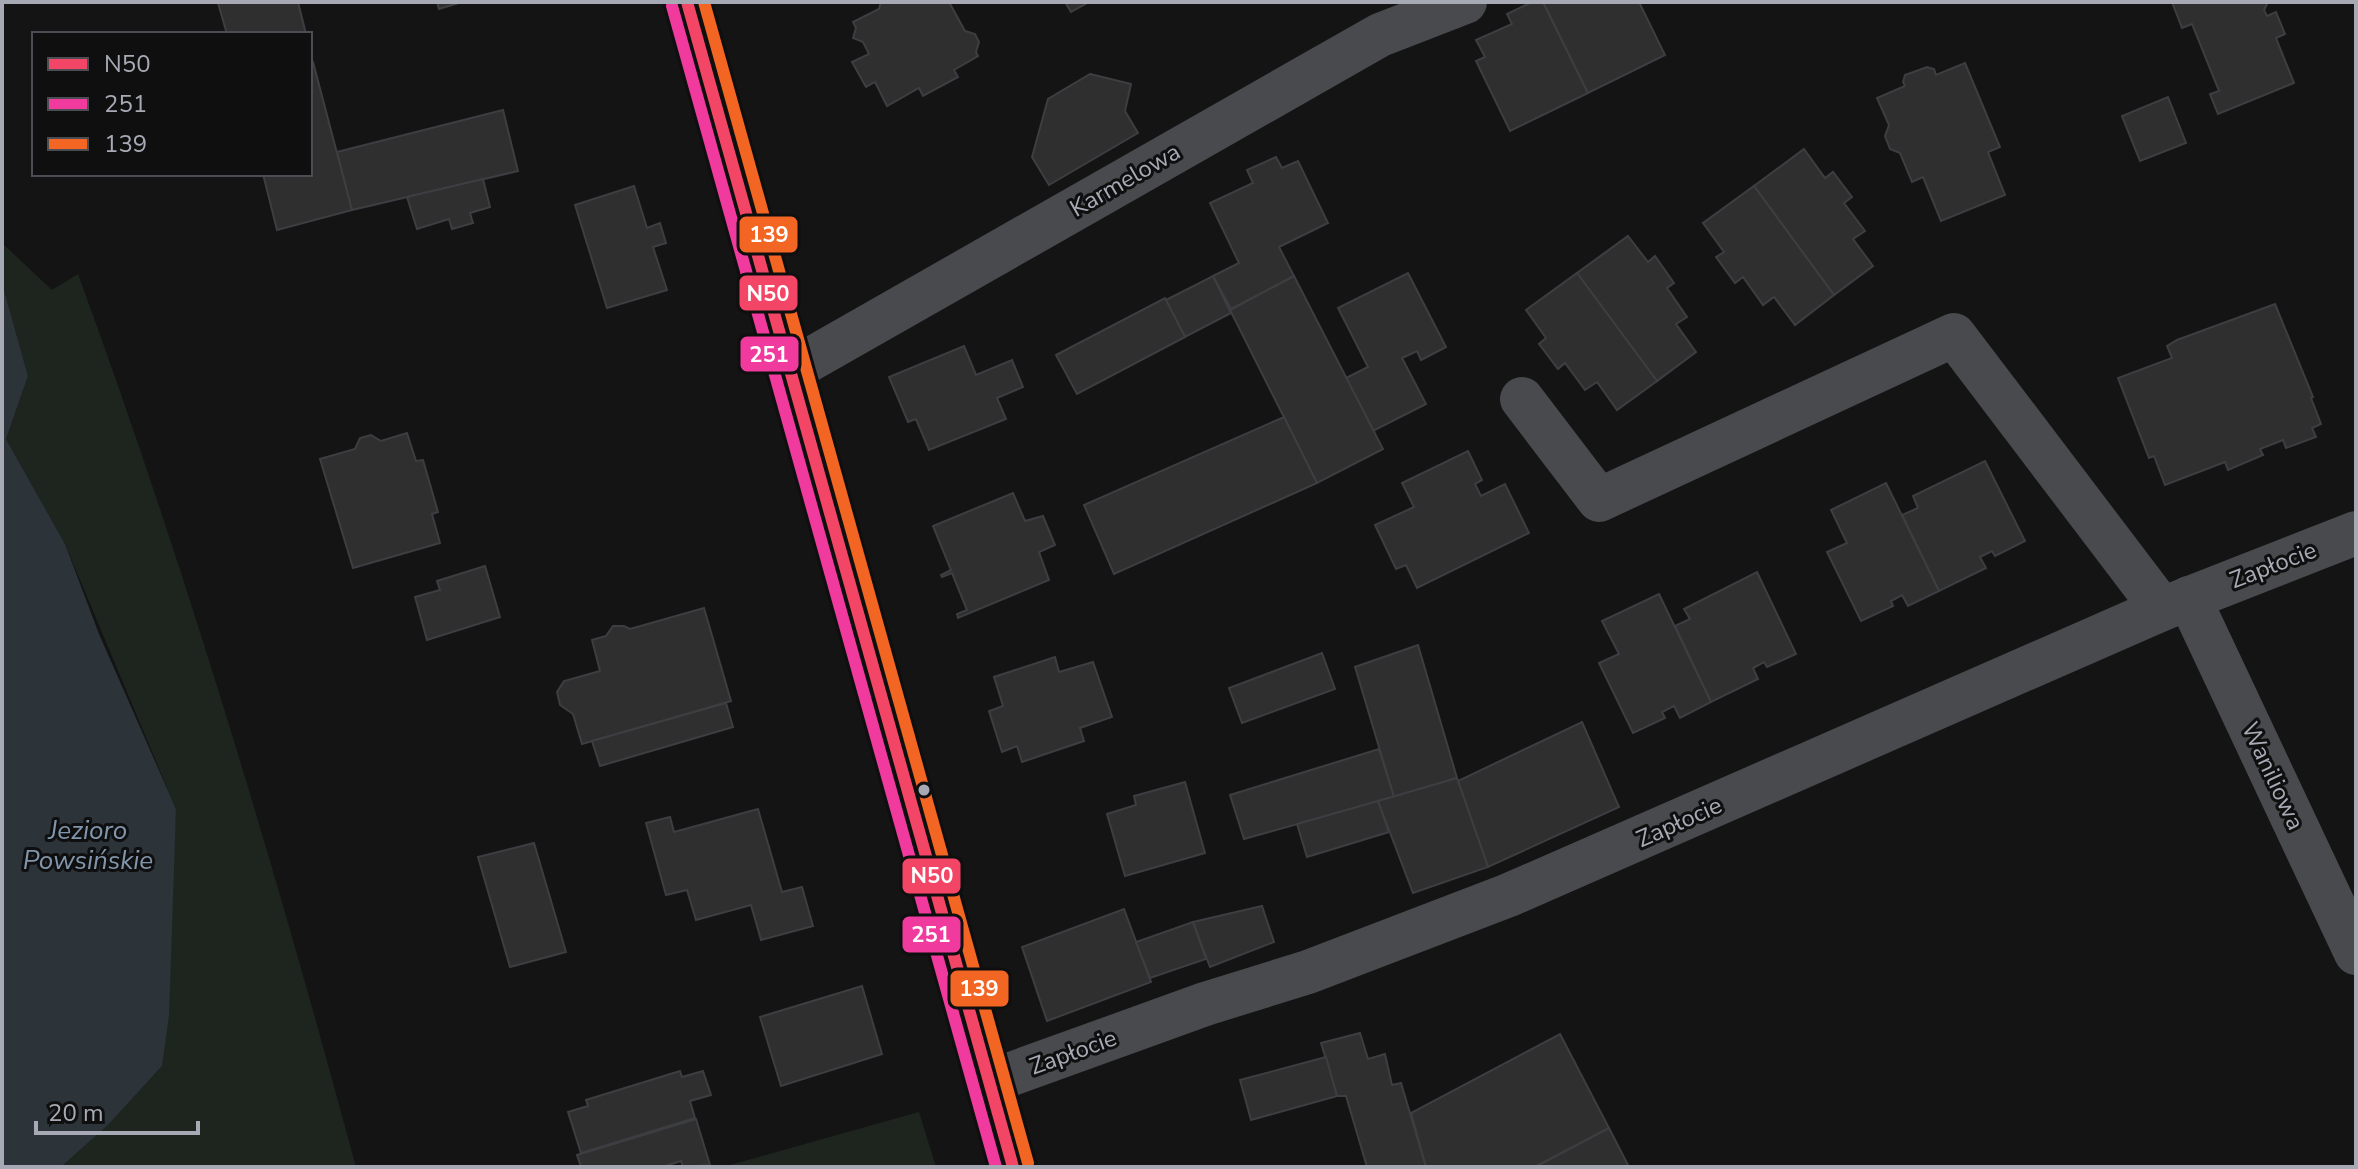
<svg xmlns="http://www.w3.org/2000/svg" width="2358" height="1169" font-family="'Nunito Sans',sans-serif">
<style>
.green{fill:#1e251f}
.water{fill:#2c3339}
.building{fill:#2f2f30;stroke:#3d3e41;stroke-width:2}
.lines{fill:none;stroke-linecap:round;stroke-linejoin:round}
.minor{stroke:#494a4d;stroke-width:44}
.bus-1-casing{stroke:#0f0f10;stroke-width:18}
.bus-2-casing{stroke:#0f0f10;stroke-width:18}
.bus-3-casing{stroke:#0f0f10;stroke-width:18}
.bus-1{stroke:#f34667;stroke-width:12}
.bus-2{stroke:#f13a9d;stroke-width:12}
.bus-3{stroke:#f26522;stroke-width:12}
.bus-dot{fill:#a7aab4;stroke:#0f0f10;stroke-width:3}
.labels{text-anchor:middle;stroke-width:6;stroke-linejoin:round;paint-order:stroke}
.street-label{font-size:24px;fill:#a7aab4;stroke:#0f0f10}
.water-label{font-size:26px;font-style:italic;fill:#8196ac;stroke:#0f0f10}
.line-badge{stroke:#0f0f10;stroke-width:3}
.badge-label{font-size:22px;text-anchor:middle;font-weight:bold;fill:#fff}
</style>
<rect width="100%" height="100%" fill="#141415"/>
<g class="green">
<path d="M 2,243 L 52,290 L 78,274 C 185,566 275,867 356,1167 L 61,1167 L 109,1124 L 162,1066 L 176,809 L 65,544 L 6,439 L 28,376 L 2,283 Z"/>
<path d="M 919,1112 L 936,1167 L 723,1167 Z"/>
</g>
<path class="water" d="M 2,283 L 28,376 L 6,439 L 65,544 L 99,634 L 176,809 L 169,1015 L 162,1066 L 109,1124 L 61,1167 L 2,1167 Z"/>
<g class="building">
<path d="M 223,2 L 298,2 L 306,34 L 227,34 L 218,3 Z"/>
<path d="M 437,2 L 462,2 L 439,9 Z"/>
<path d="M 881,2 L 949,2 L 965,31 L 975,34 L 979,42 L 976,52 L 978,56 L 954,70 L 958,77 L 923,96 L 919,88 L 887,106 L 875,82 L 866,87 L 852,62 L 869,54 L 863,42 L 853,38 L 856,28 L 853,22 L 879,9 Z"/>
<path d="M 1065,2 L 1089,2 L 1071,12 Z"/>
<path d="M 1532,2 L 1543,2 L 1588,93 L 1510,131 L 1476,61 L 1485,57 L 1476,40 L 1512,24 L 1507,14 Z"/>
<path d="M 1543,2 L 1639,2 L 1665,55 L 1588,93 Z"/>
<path d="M 2172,2 L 2268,2 L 2264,10 L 2267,16 L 2276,12 L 2285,34 L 2276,38 L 2294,83 L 2218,114 L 2210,94 L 2219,91 L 2192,24 L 2182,28 Z"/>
<path d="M 313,62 L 352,210 L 277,230 L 263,174 L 310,174 L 310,63 Z"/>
<path d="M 1965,63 L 2000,147 L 1988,152 L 2005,195 L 1941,221 L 1923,177 L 1912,182 L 1900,153 L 1890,149 L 1885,136 L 1889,125 L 1877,98 L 1905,86 L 1903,82 L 1905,75 L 1927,67 L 1934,69 L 1936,75 Z"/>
<path d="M 1090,74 L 1131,84 L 1125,111 L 1138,133 L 1049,185 L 1032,157 L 1048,99 Z"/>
<path d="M 2168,97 L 2186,143 L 2140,161 L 2122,116 Z"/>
<path d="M 503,110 L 518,171 L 352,210 L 337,152 Z"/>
<path d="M 1804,149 L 1825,178 L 1833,172 L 1852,197 L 1844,203 L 1865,231 L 1853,239 L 1873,266 L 1834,295 L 1754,186 Z"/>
<path d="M 1276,157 L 1282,168 L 1298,161 L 1328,223 L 1279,247 L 1294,276 L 1231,309 L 1213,276 L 1239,263 L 1210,203 L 1253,183 L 1247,170 Z"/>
<path d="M 483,179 L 490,207 L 470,213 L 473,223 L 452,229 L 449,219 L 417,229 L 407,197 Z"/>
<path d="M 634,186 L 647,228 L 660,223 L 666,243 L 653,247 L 667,290 L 607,308 L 575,205 Z"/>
<path d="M 1754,186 L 1834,295 L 1795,325 L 1774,297 L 1763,305 L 1743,277 L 1735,283 L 1716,257 L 1724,252 L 1703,223 Z"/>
<path d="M 1628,236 L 1648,262 L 1655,256 L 1674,283 L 1667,288 L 1687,317 L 1676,324 L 1696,352 L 1657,381 L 1577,273 Z"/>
<path d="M 1408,273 L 1446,347 L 1421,360 L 1417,351 L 1402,358 L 1426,404 L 1373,431 L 1346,378 L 1368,367 L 1338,308 Z"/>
<path d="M 1577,273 L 1657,381 L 1617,410 L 1597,382 L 1585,390 L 1565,363 L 1558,369 L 1539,344 L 1546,338 L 1526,310 Z"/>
<path d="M 1213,276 L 1231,313 L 1185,337 L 1166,300 Z"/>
<path d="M 1294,276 L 1383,449 L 1317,483 L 1230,310 Z"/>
<path d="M 1165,298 L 1185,337 L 1077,394 L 1056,355 Z"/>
<path d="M 2275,304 L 2313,397 L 2311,398 L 2321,424 L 2312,428 L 2316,437 L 2286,448 L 2283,440 L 2260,449 L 2263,455 L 2228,470 L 2225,462 L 2165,485 L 2154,456 L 2149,458 L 2118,378 L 2172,358 L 2167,346 L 2177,340 Z"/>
<path d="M 964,346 L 976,375 L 1012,360 L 1023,387 L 997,398 L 1006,419 L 929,450 L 916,419 L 908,422 L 889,377 Z"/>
<path d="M 1284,417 L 1317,483 L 1114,574 L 1084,505 Z"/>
<path d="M 407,433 L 416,461 L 423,460 L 438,512 L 432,514 L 440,543 L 353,568 L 320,459 L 355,449 L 360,438 L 371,435 L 381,441 Z"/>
<path d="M 1468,451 L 1482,480 L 1475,484 L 1481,496 L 1505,484 L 1529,533 L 1417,588 L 1406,565 L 1396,569 L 1375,525 L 1414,507 L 1402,483 Z"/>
<path d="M 1985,461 L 2025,541 L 1995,556 L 1992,551 L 1980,557 L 1986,568 L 1939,591 L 1902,515 L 1918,508 L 1913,496 Z"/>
<path d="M 1886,483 L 1939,591 L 1908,606 L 1902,595 L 1891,601 L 1893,606 L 1861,621 L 1827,552 L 1847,543 L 1831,510 Z"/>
<path d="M 1013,493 L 1025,521 L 1043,516 L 1055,545 L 1039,552 L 1049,580 L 958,618 L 957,614 L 967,610 L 952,573 L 942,577 L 941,575 L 951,570 L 933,526 Z"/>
<path d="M 485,566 L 500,617 L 427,640 L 415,597 L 440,590 L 437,581 Z"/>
<path d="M 1757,572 L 1796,654 L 1767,667 L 1764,662 L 1753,668 L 1758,679 L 1711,702 L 1675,626 L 1690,619 L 1684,609 Z"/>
<path d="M 1659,594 L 1711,702 L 1680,718 L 1674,706 L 1662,712 L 1665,718 L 1633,733 L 1599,663 L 1619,654 L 1602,621 Z"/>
<path d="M 704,608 L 731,701 L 582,744 L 573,714 L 560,705 L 557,692 L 564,681 L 600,671 L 592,640 L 606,636 L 613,626 L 624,626 L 630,629 Z"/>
<path d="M 1418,645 L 1457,778 L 1394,797 L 1355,667 Z"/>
<path d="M 1322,653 L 1335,689 L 1242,723 L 1229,688 Z"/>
<path d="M 1055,657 L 1059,672 L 1093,662 L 1112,717 L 1080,728 L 1084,741 L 1022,762 L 1017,746 L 1002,752 L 989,711 L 1003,706 L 994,677 Z"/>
<path d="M 726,703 L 733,727 L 600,766 L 592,741 Z"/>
<path d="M 1582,722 L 1619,807 L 1488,867 L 1458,781 Z"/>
<path d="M 1379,749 L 1394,797 L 1244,839 L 1230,795 Z"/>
<path d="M 1457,778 L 1488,867 L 1413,893 L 1378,801 Z"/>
<path d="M 1185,782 L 1205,853 L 1125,876 L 1107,814 L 1136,805 L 1134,796 Z"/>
<path d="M 1378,801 L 1389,832 L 1307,857 L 1297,824 Z"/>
<path d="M 758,809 L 782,892 L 802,887 L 813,926 L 761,940 L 751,905 L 696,920 L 687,890 L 666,895 L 646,823 L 670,817 L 674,832 Z"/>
<path d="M 534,843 L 566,952 L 510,967 L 478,857 Z"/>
<path d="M 1262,906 L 1274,942 L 1210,967 L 1193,922 Z"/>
<path d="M 1124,909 L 1151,982 L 1047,1021 L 1022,947 Z"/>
<path d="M 1193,922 L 1206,959 L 1150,978 L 1136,942 Z"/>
<path d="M 862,986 L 882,1054 L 781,1086 L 760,1017 Z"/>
<path d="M 1360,1033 L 1368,1059 L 1385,1054 L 1392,1085 L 1401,1083 L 1426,1167 L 1367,1167 L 1346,1096 L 1337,1096 L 1321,1043 Z"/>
<path d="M 1560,1034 L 1609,1128 L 1535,1167 L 1426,1167 L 1411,1113 Z"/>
<path d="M 1326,1057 L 1337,1096 L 1251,1120 L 1240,1080 Z"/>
<path d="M 680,1071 L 682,1077 L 703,1071 L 711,1095 L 690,1101 L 695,1118 L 581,1153 L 568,1112 L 588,1106 L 586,1100 Z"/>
<path d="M 696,1119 L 710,1165 L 683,1167 L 681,1161 L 662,1167 L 581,1167 L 577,1155 Z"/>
<path d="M 1609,1128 L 1629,1167 L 1535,1167 Z"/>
</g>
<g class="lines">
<g class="minor">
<path d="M 687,2 L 1013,1167"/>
<path d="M 790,371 L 1380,35 L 1465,2"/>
<path d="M 1522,399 L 1599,500 L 1954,335 L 2162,609"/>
<path d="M 2189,598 L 2356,953"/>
<path d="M 989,1082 L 1205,1004 L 1308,972 L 1509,895 L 2162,609 L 2356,533"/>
</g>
<defs>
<path id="bus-1" d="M 687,2 L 1013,1167"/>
<path id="bus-2" d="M 672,6 L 996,1167"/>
<path id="bus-3" d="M 704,2 L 1028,1163"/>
</defs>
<use href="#bus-1" class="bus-1-casing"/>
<use href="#bus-2" class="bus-2-casing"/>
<use href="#bus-3" class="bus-3-casing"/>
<use href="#bus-1" class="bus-1"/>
<use href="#bus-2" class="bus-2"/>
<use href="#bus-3" class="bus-3"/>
</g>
<circle class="bus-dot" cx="924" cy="790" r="7"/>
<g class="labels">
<g class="street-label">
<text transform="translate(1125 180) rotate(-30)" y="8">Karmelowa</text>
<text transform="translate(2273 565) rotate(-21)" y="8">Zapłocie</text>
<text transform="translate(2273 776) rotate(65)" y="8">Waniliowa</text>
<text transform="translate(1679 822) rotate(-24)" y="8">Zapłocie</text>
<text transform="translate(1073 1052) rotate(-20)" y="8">Zapłocie</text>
</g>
<g class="water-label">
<text x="88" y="839">Jezioro<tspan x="88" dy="30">Powsińskie</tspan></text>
</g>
</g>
<g class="line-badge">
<rect x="738" y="215" width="61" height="39" rx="8" fill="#f26522"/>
<rect x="738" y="274" width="61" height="38" rx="8" fill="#f34667"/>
<rect x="739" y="335" width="61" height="38" rx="8" fill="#f13a9d"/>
<rect x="901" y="857" width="61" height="38" rx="8" fill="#f34667"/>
<rect x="901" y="915" width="61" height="39" rx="8" fill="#f13a9d"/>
<rect x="949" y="969" width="61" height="39" rx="8" fill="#f26522"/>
</g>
<g class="badge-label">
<text x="769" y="242">139</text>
<text x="768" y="301">N50</text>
<text x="769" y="362">251</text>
<text x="932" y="883">N50</text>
<text x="931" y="942">251</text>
<text x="979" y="996">139</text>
</g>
<rect width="2358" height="1169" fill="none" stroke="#a7aab4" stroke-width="8"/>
<rect x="32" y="32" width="280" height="144" fill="#0f0f10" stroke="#4c4d52" stroke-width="2"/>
<rect x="48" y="58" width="40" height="12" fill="#f34667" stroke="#4c4d52" stroke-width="2"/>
<text x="104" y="72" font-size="24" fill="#a7aab4">N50</text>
<rect x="48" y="98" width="40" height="12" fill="#f13a9d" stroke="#4c4d52" stroke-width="2"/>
<text x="104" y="112" font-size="24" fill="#a7aab4">251</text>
<rect x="48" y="138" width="40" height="12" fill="#f26522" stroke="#4c4d52" stroke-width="2"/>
<text x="104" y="152" font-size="24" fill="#a7aab4">139</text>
<path d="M36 1121v12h162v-12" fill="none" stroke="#a7aab4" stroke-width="4"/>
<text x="48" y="1121" font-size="24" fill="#a7aab4" stroke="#0f0f10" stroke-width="6" paint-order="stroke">20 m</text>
</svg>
